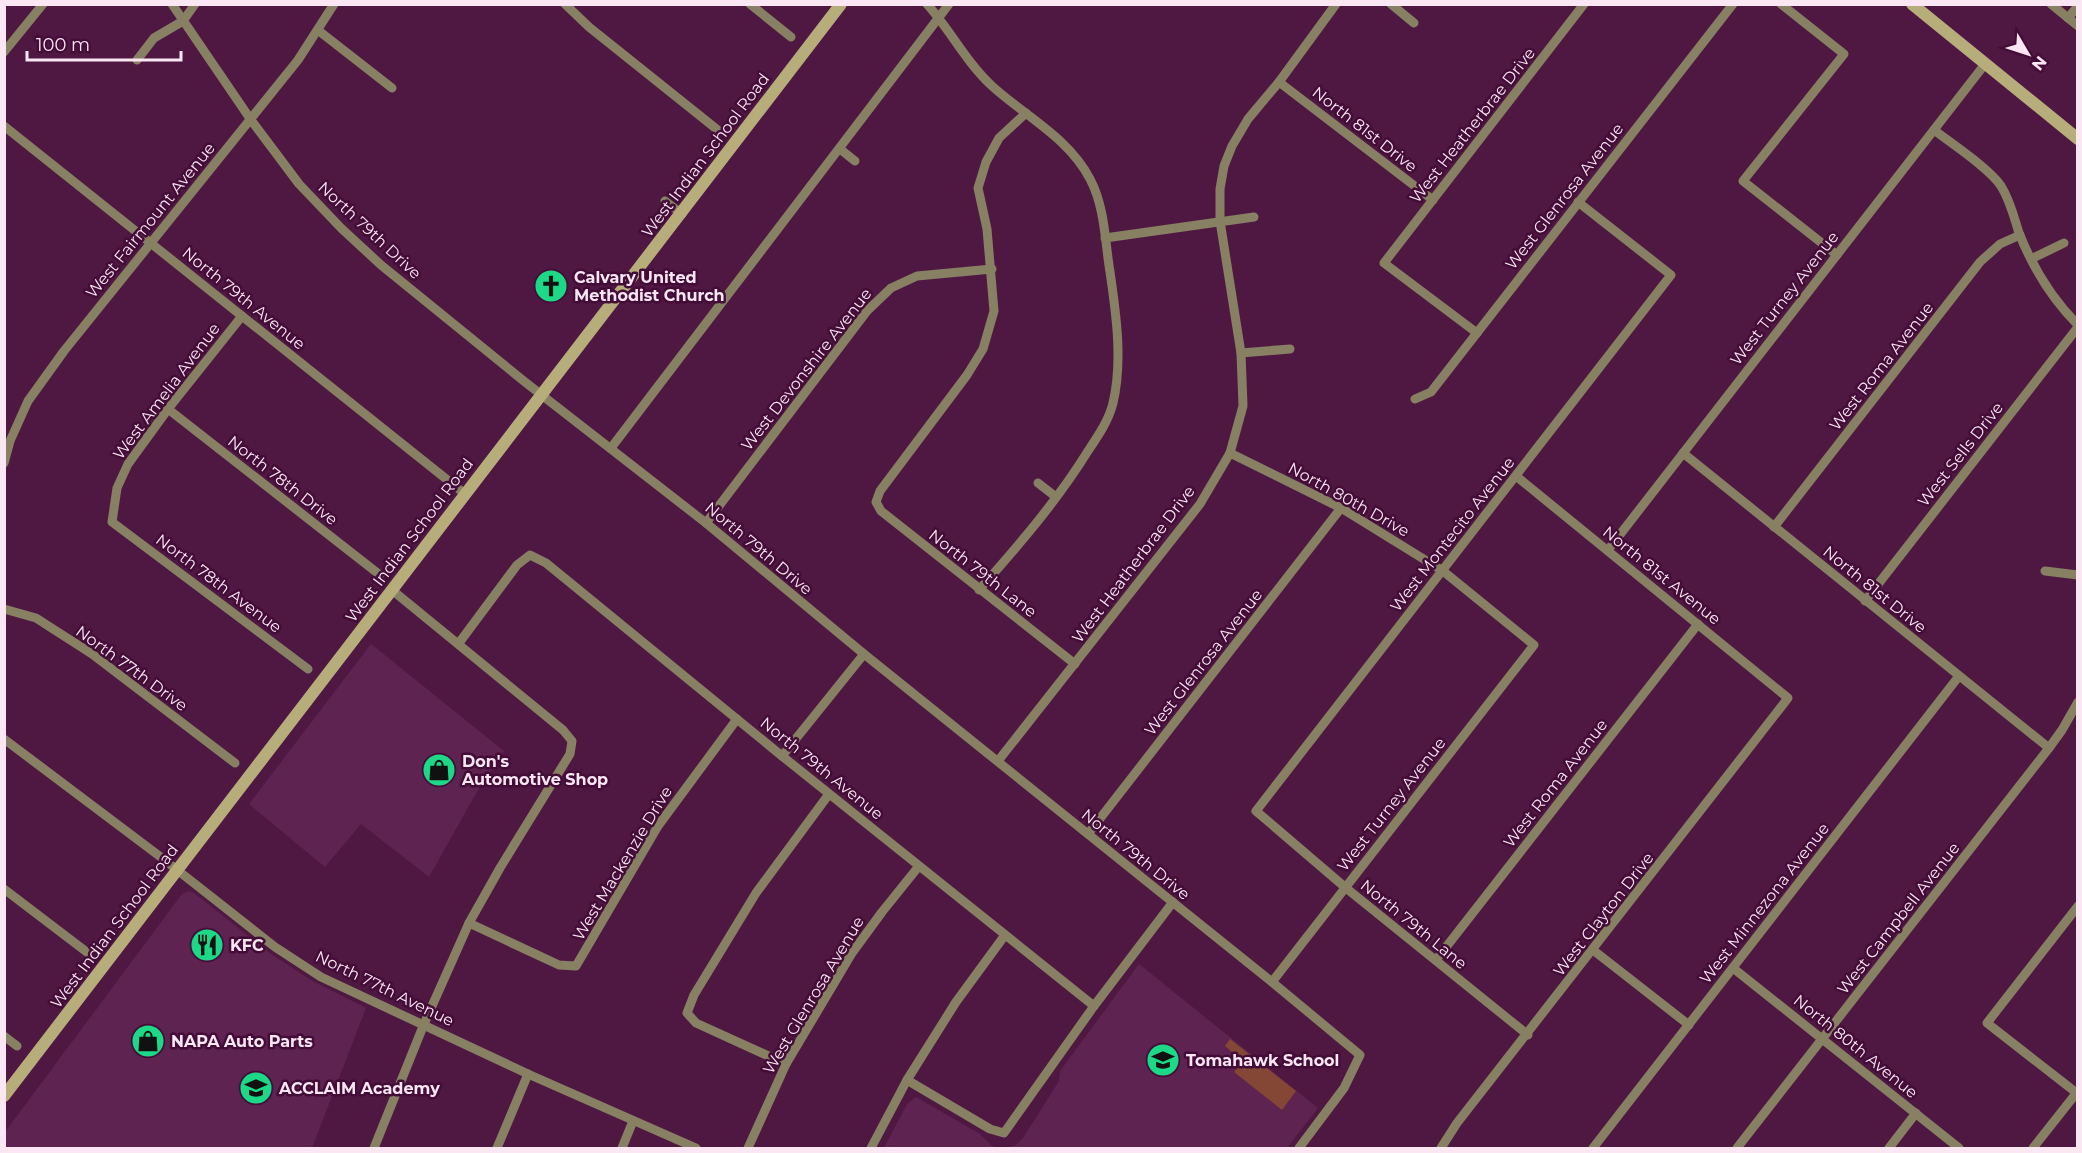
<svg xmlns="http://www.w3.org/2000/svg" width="2082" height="1153" font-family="Montserrat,sans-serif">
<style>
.built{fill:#5f2352}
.green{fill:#844735}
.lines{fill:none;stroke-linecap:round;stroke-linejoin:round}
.street{stroke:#878062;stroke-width:9}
.secondary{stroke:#b7ad7b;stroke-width:12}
.labels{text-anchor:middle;stroke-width:5;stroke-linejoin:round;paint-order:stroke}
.street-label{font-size:16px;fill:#fbe6f4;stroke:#430d38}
.poi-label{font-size:16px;font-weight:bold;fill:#fbe6f4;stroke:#430d38;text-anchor:start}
</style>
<rect width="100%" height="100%" fill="#4f1843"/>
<g class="built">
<path d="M 371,644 L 504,751 L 475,795 L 429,877 L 361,824 L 325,867 L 249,804 Z"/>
<path d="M 189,891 L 194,893 L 271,954 L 314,982 L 366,1008 L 312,1148 L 5,1148 L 5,1132 L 182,894 Z"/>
<path d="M 1139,964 L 1318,1108 L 1287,1148 L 1006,1148 L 1016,1145 L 1023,1138 L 1059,1081 L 1060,1071 Z"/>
<path d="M 916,1097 L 980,1134 L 992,1146 L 998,1148 L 884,1148 L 907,1104 Z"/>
</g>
<path class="green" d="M 1230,1039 L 1296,1091 L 1282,1110 L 1234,1072 L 1243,1061 L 1225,1046 Z"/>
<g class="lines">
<g class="street">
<path d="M 172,4 L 251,120 L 299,184 L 341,228 L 381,265 L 525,382 L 706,523 L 864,654 L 1272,982 L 1360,1055 L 1344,1088 L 1299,1148"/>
<path d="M 565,4 L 589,27 L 719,131"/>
<path d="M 750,4 L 791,37"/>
<path d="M 927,4 C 951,31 966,62 992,86 C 1025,116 1069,138 1090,179 C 1105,207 1105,242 1110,272 C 1116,313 1123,361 1113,403 C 1109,420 1098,436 1088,451 C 1057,501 1018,546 979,590"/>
<path d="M 1391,4 L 1414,23"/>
<path d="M 1781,4 L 1844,54 L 1743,181 L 1837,255"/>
<path d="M 2051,4 L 2078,26"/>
<path d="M 2068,18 L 2078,6"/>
<path d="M 319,31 L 392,88"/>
<path d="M 4,52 L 43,4"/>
<path d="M 137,60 L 154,38 L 183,21 L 195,4"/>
<path d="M 1279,82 L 1433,200"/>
<path d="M 1026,113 L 999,138 L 986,162 L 978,188 L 987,229 L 994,311 L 983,349 L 967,375 L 880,491 L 876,502 L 881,511 L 1075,664"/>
<path d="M 4,126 L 465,494"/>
<path d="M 1934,130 C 1951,143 1990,169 2001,186 C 2010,200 2014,217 2019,233 C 2033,268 2051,298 2078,325"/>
<path d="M 840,149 L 855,161"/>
<path d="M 665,201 L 682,214"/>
<path d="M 1105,238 L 1254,217"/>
<path d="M 2031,259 L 2064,243"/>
<path d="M 242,316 L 168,409 L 128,464 L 117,488 L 112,522 L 308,669"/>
<path d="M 1477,333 L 1384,263 L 1584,4"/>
<path d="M 1241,353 L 1290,349"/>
<path d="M 1415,399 L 1431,392 L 1733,4"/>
<path d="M 168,409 L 380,575"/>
<path d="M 611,448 L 949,4"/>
<path d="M 1230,453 L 1341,508 L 1443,571 L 1534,645 L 1272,982"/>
<path d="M 1683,453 L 2049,748"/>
<path d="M 4,463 L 10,441 L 28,401 L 64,351 L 298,60 L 334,4"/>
<path d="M 1038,483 L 1056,497"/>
<path d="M 706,523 L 867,311 L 891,288 L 917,276 L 992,269"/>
<path d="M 1774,527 L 1980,262 L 2000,244 L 2020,235"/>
<path d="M 1608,550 L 1985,64"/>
<path d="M 2045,571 L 2078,575"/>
<path d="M 1865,601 L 2078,327"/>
<path d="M 4,609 L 36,618 L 92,654 L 235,763"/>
<path d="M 459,643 L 517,565 L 530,555 L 546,563 L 782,756 L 1094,1006"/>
<path d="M 4,739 L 162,858 L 275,947 L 321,977 L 528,1074 L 696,1148"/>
<path d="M 782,756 L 864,654"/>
<path d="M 998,761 L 1200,504 L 1230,453 L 1243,406 L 1241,353 L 1220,221 L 1220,189 L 1224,166 L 1232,146 L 1248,119 L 1279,82 L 1336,4"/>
<path d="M 1088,834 L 1341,508"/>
<path d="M 4,889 L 88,953"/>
<path d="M 2078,906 L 1987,1023 L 2078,1094"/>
<path d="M 469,923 L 559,965 L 576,966 L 658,826 L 737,719"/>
<path d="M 1593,950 L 1689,1025"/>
<path d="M 1436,960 L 1698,624"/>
<path d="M 1733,968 L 1959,1148"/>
<path d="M 1528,1035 L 1346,888 L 1256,811 L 1671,275 L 1578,202"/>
<path d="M 4,1036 L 17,1046"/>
<path d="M 786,1064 L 696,1023 L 687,1013 L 694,995 L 756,893 L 829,794"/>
<path d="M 907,1080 L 990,1129 L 1004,1133 L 1094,1006 L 1173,902"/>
<path d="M 374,1148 L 424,1024 L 469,923 L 500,868 L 570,754 L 572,741 L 563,730 L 392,590"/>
<path d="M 497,1148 L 528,1074"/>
<path d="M 622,1148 L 633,1121"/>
<path d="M 748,1148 L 786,1064 L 852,953 L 882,912 L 919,866"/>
<path d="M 871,1148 L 907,1080 L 956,1002 L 1005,935"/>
<path d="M 1441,1148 L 1457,1123 L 1788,698 L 1516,476"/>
<path d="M 1593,1148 L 1959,676"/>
<path d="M 1737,1148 L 2049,748 L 2062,730 L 2078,702"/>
<path d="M 1889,1148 L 1916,1113"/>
<path d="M 2033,1148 L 2078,1091"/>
</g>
<g class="secondary">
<path d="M 1912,4 L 2078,139"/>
<path d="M 4,1096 L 841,4"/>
</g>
</g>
<defs>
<symbol id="church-disc" viewBox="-11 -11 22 22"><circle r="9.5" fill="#1cd988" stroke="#430d38"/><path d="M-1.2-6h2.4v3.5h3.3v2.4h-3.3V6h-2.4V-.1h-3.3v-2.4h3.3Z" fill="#111"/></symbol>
<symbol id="shop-disc" viewBox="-11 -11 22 22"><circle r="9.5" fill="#1cd988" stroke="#430d38"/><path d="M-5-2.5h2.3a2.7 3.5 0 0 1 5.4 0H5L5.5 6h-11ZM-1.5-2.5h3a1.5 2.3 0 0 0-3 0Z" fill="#111"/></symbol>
<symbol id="restaurant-disc" viewBox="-11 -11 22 22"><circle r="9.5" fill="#1cd988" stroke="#430d38"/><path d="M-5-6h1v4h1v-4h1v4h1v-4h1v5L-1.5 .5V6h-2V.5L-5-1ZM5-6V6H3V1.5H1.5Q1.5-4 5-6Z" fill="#111"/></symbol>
<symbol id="school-disc" viewBox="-11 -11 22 22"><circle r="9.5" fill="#1cd988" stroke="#430d38"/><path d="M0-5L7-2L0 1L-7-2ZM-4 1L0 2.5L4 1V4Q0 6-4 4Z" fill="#111"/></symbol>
</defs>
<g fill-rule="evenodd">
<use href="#church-disc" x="532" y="267" width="38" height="38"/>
<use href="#shop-disc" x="420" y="751" width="38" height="38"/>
<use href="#restaurant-disc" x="188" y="926" width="38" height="38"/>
<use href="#shop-disc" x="129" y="1022" width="38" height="38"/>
<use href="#school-disc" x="1144" y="1041" width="38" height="38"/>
<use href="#school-disc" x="237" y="1069" width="38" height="38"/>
</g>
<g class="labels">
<g class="street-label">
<text transform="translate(1472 125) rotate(-52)" y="6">West Heatherbrae Drive</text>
<text transform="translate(1365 129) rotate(38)" y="6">North 81st Drive</text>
<text transform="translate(705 155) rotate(-53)" y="6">West Indian School Road</text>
<text transform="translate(1564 196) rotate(-52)" y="6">West Glenrosa Avenue</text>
<text transform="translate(150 220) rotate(-51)" y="6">West Fairmount Avenue</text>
<text transform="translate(370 230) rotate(43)" y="6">North 79th Drive</text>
<text transform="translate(244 298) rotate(39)" y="6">North 79th Avenue</text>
<text transform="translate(1784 298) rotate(-52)" y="6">West Turney Avenue</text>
<text transform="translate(1881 366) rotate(-52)" y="6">West Roma Avenue</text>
<text transform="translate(806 369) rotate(-52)" y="6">West Devonshire Avenue</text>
<text transform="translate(166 391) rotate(-53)" y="6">West Amelia Avenue</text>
<text transform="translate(1960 454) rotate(-52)" y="6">West Sells Drive</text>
<text transform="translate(283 480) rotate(38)" y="6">North 78th Drive</text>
<text transform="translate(1349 499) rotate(29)" y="6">North 80th Drive</text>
<text transform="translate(1452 534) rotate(-52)" y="6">West Montecito Avenue</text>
<text transform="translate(409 540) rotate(-53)" y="6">West Indian School Road</text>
<text transform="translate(759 548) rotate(40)" y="6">North 79th Drive</text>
<text transform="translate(1133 564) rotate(-53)" y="6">West Heatherbrae Drive</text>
<text transform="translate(983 573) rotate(38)" y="6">North 79th Lane</text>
<text transform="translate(1662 575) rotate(39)" y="6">North 81st Avenue</text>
<text transform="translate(219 583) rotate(37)" y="6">North 78th Avenue</text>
<text transform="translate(1875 589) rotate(39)" y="6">North 81st Drive</text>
<text transform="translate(1203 662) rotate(-52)" y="6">West Glenrosa Avenue</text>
<text transform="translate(132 668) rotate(36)" y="6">North 77th Drive</text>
<text transform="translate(822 768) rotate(39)" y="6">North 79th Avenue</text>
<text transform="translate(1555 783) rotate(-52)" y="6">West Roma Avenue</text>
<text transform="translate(1391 804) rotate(-52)" y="6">West Turney Avenue</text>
<text transform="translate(1136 854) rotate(39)" y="6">North 79th Drive</text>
<text transform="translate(622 863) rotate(-59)" y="6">West Mackenzie Drive</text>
<text transform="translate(1764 903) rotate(-52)" y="6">West Minnezona Avenue</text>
<text transform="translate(1603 914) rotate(-52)" y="6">West Clayton Drive</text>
<text transform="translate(1898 918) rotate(-52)" y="6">West Campbell Avenue</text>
<text transform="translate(1414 924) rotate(39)" y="6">North 79th Lane</text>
<text transform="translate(114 926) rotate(-53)" y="6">West Indian School Road</text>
<text transform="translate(385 988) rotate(26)" y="6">North 77th Avenue</text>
<text transform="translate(813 995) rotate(-59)" y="6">West Glenrosa Avenue</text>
<text transform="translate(1856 1046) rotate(39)" y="6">North 80th Avenue</text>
</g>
<g class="poi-label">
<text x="574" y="283">Calvary United<tspan x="574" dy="18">Methodist Church</tspan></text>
<text x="462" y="767">Don's<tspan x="462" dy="18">Automotive Shop</tspan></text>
<text x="230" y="951">KFC</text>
<text x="171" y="1047">NAPA Auto Parts</text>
<text x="1186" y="1066">Tomahawk School</text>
<text x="279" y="1094">ACCLAIM Academy</text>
</g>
</g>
<rect width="2082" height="1153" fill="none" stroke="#fbe6f4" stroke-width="12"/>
<g transform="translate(2028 54) rotate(129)" stroke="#430d38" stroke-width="4.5" paint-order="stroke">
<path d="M0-4.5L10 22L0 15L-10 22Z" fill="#fbe6f4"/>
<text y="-9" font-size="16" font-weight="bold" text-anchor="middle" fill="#fbe6f4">N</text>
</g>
<path d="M27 51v9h154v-9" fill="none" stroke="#fbe6f4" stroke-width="3"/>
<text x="36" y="51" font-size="18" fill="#fbe6f4" stroke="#430d38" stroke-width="4.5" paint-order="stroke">100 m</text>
</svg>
